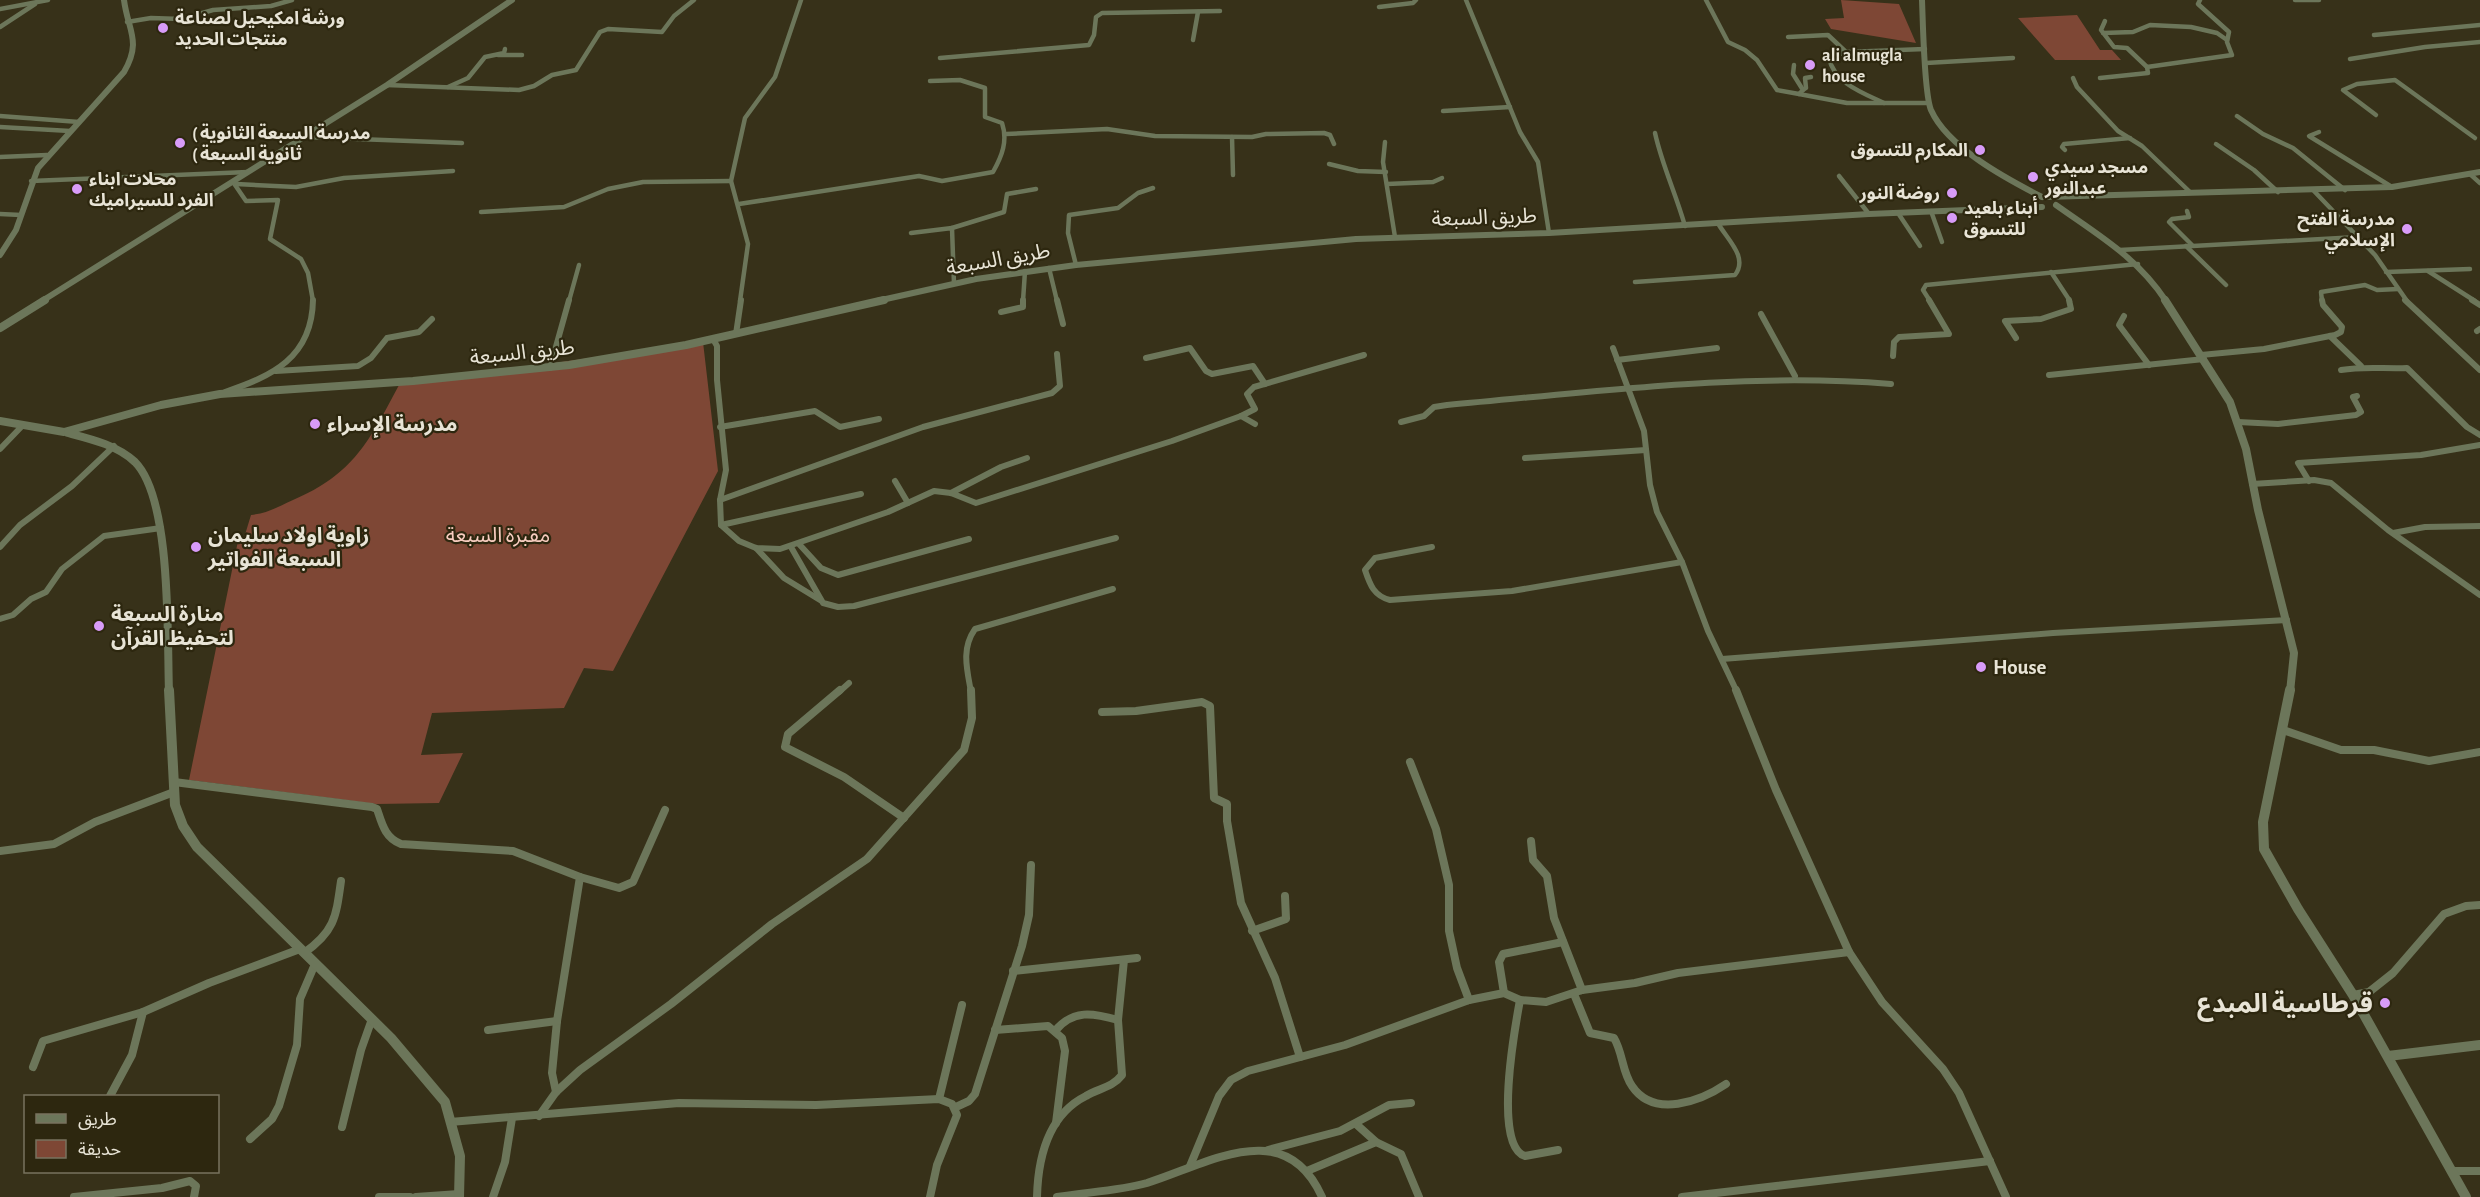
<svg xmlns="http://www.w3.org/2000/svg" width="2480" height="1197" font-family="'Alegreya Sans','Noto Sans Arabic',sans-serif">
<style>
.green{fill:#7e4735}
.lines{fill:none;stroke-linecap:round;stroke-linejoin:round}
.minor-far2{stroke:#6c765a;stroke-width:4.5}
.minor-far1{stroke:#6c765a;stroke-width:6}
.minor{stroke:#6c765a;stroke-width:8}
.tertiary-far2{stroke:#6c765a;stroke-width:6}
.tertiary-far1{stroke:#6c765a;stroke-width:8}
.tertiary{stroke:#6c765a;stroke-width:10}
.poi-dot{fill:#d89bf8;stroke:#2d270f;stroke-width:2}
.labels{text-anchor:middle;stroke-width:4.5;stroke-linejoin:round;paint-order:stroke}
.far-poi-label{font-size:18px;font-weight:bold;fill:#e8e4d6;stroke:#2d270f;text-anchor:start}
.street-label{font-size:21px;fill:#e8e4d6;stroke:#2d270f}
.poi-label{font-size:21px;font-weight:bold;fill:#e8e4d6;stroke:#2d270f;text-anchor:start}
.park-label{font-size:21px;fill:#f7ccbf;stroke:#2d270f}
.near-poi-label{font-size:26px;font-weight:bold;fill:#e8e4d6;stroke:#2d270f;text-anchor:end}
</style>
<rect width="100%" height="100%" fill="#373119"/>
<g class="green">
<path d="M 1841,0 L 1899,4 L 1916,43 L 1831,29 L 1825,19 L 1844,18 Z"/>
<path d="M 2077,15 L 2100,50 L 2112,50 L 2121,60 L 2055,60 L 2018,18 Z"/>
<path d="M 703,342 L 718,471 L 613,671 L 584,668 L 564,708 L 432,713 L 421,755 L 463,753 L 439,803 L 376,804 L 189,780 L 238,541 L 244,538 L 251,515 C 269,513 277,507 293,500 C 354,474 369,441 399,385 Z"/>
</g>
<g class="lines">
<g class="minor-far2">
<path d="M 1466,0 L 1520,132 L 1538,162 L 1549,233"/>
<path d="M 1706,0 L 1728,42 L 1745,50 L 1757,60 L 1777,90 L 1799,94"/>
<path d="M 2295,0 L 2319,0"/>
<path d="M 1379,7 L 1413,3 L 1416,0"/>
<path d="M 0,9 L 48,0"/>
<path d="M 2105,21 L 2101,30 L 2114,47 L 2127,48 L 2147,67"/>
<path d="M 127,22 L 151,18 L 181,19 L 213,10 L 271,6 L 292,0"/>
<path d="M 0,27 L 35,4"/>
<path d="M 2103,33 L 2133,32 L 2150,25 L 2191,27 L 2217,33 L 2227,40"/>
<path d="M 2374,35 L 2480,25"/>
<path d="M 1788,37 L 1828,35 L 1846,52"/>
<path d="M 1193,40 L 1198,12"/>
<path d="M 498,55 L 522,55"/>
<path d="M 940,58 L 1089,45 L 1094,35 L 1096,17 L 1102,13 L 1220,11"/>
<path d="M 2350,59 L 2425,47 L 2480,42"/>
<path d="M 1926,63 L 2013,58"/>
<path d="M 1794,65 L 1793,74 L 1803,90 L 1799,94 L 1847,103 L 1929,103"/>
<path d="M 2073,78 L 2077,87 L 2118,131 L 2142,146 L 2190,192"/>
<path d="M 2100,78 L 2148,73 L 2147,67 L 2232,55 L 2227,42 L 2229,32 L 2198,4 L 2200,0"/>
<path d="M 387,85 L 519,90 L 534,86 L 552,75 L 576,70 L 600,32 L 608,29 L 662,32 L 674,16 L 694,0"/>
<path d="M 448,87 L 468,78 L 485,57 L 504,53 L 505,49"/>
<path d="M 1803,90 L 1806,88 L 1805,78 L 1811,77"/>
<path d="M 1884,103 C 1863,93 1834,83 1829,58 L 1846,52 L 1925,49"/>
<path d="M 1443,111 L 1510,107"/>
<path d="M 2376,115 L 2343,90 L 2357,84 L 2395,80 L 2475,138"/>
<path d="M 0,116 L 79,122"/>
<path d="M 2237,116 L 2263,134 L 2293,148 L 2345,190"/>
<path d="M 0,127 L 70,131"/>
<path d="M 2319,132 L 2309,136 L 2392,187"/>
<path d="M 1655,133 C 1662,165 1676,194 1685,226"/>
<path d="M 1006,134 L 1107,129 L 1155,136 L 1252,137 L 1266,134 L 1324,133 L 1330,135 L 1334,144"/>
<path d="M 305,137 L 462,143"/>
<path d="M 1232,137 L 1233,175"/>
<path d="M 1385,142 L 1383,162 L 1395,237"/>
<path d="M 2216,144 L 2254,170 L 2278,192"/>
<path d="M 2065,150 L 2062,147 L 2064,144 L 2130,138"/>
<path d="M 0,157 L 47,155"/>
<path d="M 1329,164 L 1358,171 L 1386,172"/>
<path d="M 2470,174 L 2480,183"/>
<path d="M 1839,176 L 1869,214"/>
<path d="M 31,181 L 248,172"/>
<path d="M 233,182 L 246,201 L 278,200 L 270,239 L 301,259 L 308,273 L 313,301"/>
<path d="M 236,184 L 296,187 L 344,178 L 453,171"/>
<path d="M 1387,184 L 1433,182 L 1442,178"/>
<path d="M 2314,191 L 2375,255 L 2407,301"/>
<path d="M 739,204 L 919,176 L 942,181 L 993,172 C 1002,156 1008,141 1002,123 L 985,117 L 985,88 L 960,80 L 930,81"/>
<path d="M 1931,211 L 1942,242"/>
<path d="M 2187,211 L 2189,217 L 2172,219 L 2169,222 L 2192,245"/>
<path d="M 481,212 L 564,207 L 608,189 L 643,182 L 731,181"/>
<path d="M 1898,213 L 1920,246"/>
<path d="M 0,214 L 21,215"/>
<path d="M 952,228 L 1004,212 L 1007,194 L 1036,189"/>
<path d="M 911,233 L 952,228 L 954,284"/>
<path d="M 2186,246 L 2226,285"/>
<path d="M 2120,250 L 2358,237"/>
<path d="M 1076,265 L 1068,233 L 1069,215 L 1118,208 L 1138,193 L 1153,188"/>
<path d="M 1049,268 L 1057,301"/>
<path d="M 2428,271 L 2475,301"/>
<path d="M 2051,272 L 2070,301"/>
<path d="M 2386,272 L 2470,269"/>
<path d="M 1635,282 L 1735,275 C 1748,258 1729,241 1719,225"/>
<path d="M 569,301 L 579,265"/>
<path d="M 740,301 L 748,244 L 731,181 L 745,118 L 775,77 L 801,0"/>
<path d="M 1023,301 L 1025,271"/>
<path d="M 1930,301 L 1923,290 L 1926,285 L 2138,264"/>
<path d="M 2322,301 L 2321,292 L 2365,285 L 2377,290 L 2398,289"/>
</g>
<g class="minor-far1">
<path d="M 1057,300 L 1063,324"/>
<path d="M 2405,300 L 2480,370"/>
<path d="M 2472,300 L 2480,305"/>
<path d="M 1001,312 L 1023,307 L 1023,300"/>
<path d="M 1761,314 L 1795,376"/>
<path d="M 2124,316 L 2119,325 L 2149,365"/>
<path d="M 2477,331 L 2480,329"/>
<path d="M 736,334 L 741,300"/>
<path d="M 2330,336 L 2361,366"/>
<path d="M 2016,338 L 2005,321 L 2041,319 L 2071,309 L 2069,300"/>
<path d="M 713,339 L 717,346 L 717,380 L 726,470 L 720,500 L 721,525 L 739,541 L 756,548 L 780,549 L 888,512 L 934,491 L 951,493 L 976,503 L 1172,441 L 1241,416 L 1255,424"/>
<path d="M 1613,348 L 1644,431 L 1650,485 L 1657,512 L 1682,562 L 1708,631 L 1737,692"/>
<path d="M 2201,355 L 2264,349 L 2335,335 L 2341,332 L 2342,327 L 2323,305 L 2322,300"/>
<path d="M 1893,356 L 1894,342 L 1899,337 L 1949,334 L 1929,300"/>
<path d="M 1146,358 L 1190,348 L 1206,371 L 1212,374 L 1253,366 L 1265,384"/>
<path d="M 1617,360 L 1717,348"/>
<path d="M 550,368 L 569,300"/>
<path d="M 2341,370 C 2364,366 2384,369 2407,368 L 2467,427 L 2480,435"/>
<path d="M 276,371 L 358,366 L 371,358 L 387,338 L 419,332 L 432,319"/>
<path d="M 2049,375 L 2204,359"/>
<path d="M 225,392 C 272,376 312,358 313,300"/>
<path d="M 1241,416 L 1255,409 L 1247,394 L 1254,387 L 1364,355"/>
<path d="M 1401,422 L 1424,416 L 1434,407 L 1447,405 C 1595,392 1742,372 1891,384"/>
<path d="M 2238,422 L 2278,424 L 2356,415 L 2361,412 L 2353,397 L 2357,396"/>
<path d="M 720,427 L 815,411 L 840,427 L 879,419"/>
<path d="M 0,449 L 23,425"/>
<path d="M 1525,458 L 1646,450"/>
<path d="M 895,481 L 908,503"/>
<path d="M 2309,481 L 2298,463 L 2421,455 L 2480,445"/>
<path d="M 2252,484 L 2314,480 L 2331,483 L 2388,530 L 2480,595"/>
<path d="M 951,493 L 1001,467 L 1027,458"/>
<path d="M 720,500 L 923,427 L 1052,393 L 1060,386 L 1057,354"/>
<path d="M 721,525 L 861,494"/>
<path d="M 2393,533 L 2425,527 L 2480,526"/>
<path d="M 799,544 L 821,568 L 838,575 L 969,539"/>
<path d="M 0,547 L 20,525 L 72,486 L 114,446"/>
<path d="M 791,547 L 823,603 L 838,607 L 854,606 L 1116,538"/>
<path d="M 1432,547 L 1375,558 L 1365,570 C 1370,585 1374,596 1390,600 L 1512,591 L 1682,562"/>
<path d="M 756,548 L 784,578 L 820,600"/>
<path d="M 0,619 L 13,615 L 31,599 L 46,592 L 62,569 L 104,536 L 161,528"/>
<path d="M 1722,659 L 2053,633 L 2287,620"/>
<path d="M 839,692 L 849,683"/>
<path d="M 971,692 C 967,669 961,649 975,629 L 1113,589"/>
</g>
<g class="minor">
<path d="M 840,690 L 788,734 L 785,747 L 844,777 L 904,818"/>
<path d="M 1736,690 L 1776,790 L 1849,952 L 1882,1002 L 1943,1069 L 1959,1093 L 2006,1197"/>
<path d="M 1102,712 L 1136,711 L 1202,702 L 1210,706 L 1214,798 L 1227,804 L 1227,821 L 1241,903 L 1275,978 L 1300,1057"/>
<path d="M 2283,730 L 2341,750 L 2374,750 L 2429,761 L 2480,752"/>
<path d="M 1410,762 L 1436,829 L 1449,885 L 1449,931 L 1457,968 L 1469,1000"/>
<path d="M 174,782 L 372,807 L 377,809 C 382,824 385,838 401,844 L 513,851 L 580,877 L 557,1021 L 552,1073 L 556,1092"/>
<path d="M 1531,841 L 1533,860 L 1547,876 L 1554,918 L 1582,990"/>
<path d="M 0,851 L 54,844 L 95,822 L 174,792"/>
<path d="M 580,877 L 619,888 L 633,882 L 665,810"/>
<path d="M 1252,931 L 1286,919 L 1285,896"/>
<path d="M 304,953 C 335,931 336,917 341,881"/>
<path d="M 1013,971 L 1137,958"/>
<path d="M 1504,993 L 1499,962 L 1503,954 L 1563,942"/>
<path d="M 1574,994 L 1590,1033 L 1614,1038 C 1623,1053 1622,1072 1632,1086 C 1654,1119 1701,1101 1726,1084"/>
<path d="M 2353,995 L 2369,992 L 2393,973 L 2444,914 L 2466,906 L 2480,905"/>
<path d="M 1520,1000 C 1515,1027 1493,1146 1525,1156 L 1558,1150"/>
<path d="M 488,1030 L 557,1021"/>
<path d="M 995,1030 L 1048,1026 L 1062,1038 L 1065,1051 L 1056,1123"/>
<path d="M 1055,1031 C 1073,1009 1093,1013 1118,1020"/>
<path d="M 33,1067 L 43,1041 L 143,1012 L 209,983 L 300,949"/>
<path d="M 110,1096 L 132,1055 L 143,1012"/>
<path d="M 939,1099 L 962,1005"/>
<path d="M 956,1107 L 969,1101 L 975,1094 L 1022,946 L 1029,915 L 1031,865"/>
<path d="M 539,1116 L 556,1092 L 580,1070 L 671,1004 L 772,924 L 867,859 L 964,750 L 972,718 L 971,690"/>
<path d="M 450,1122 L 679,1103 L 816,1105 L 939,1099 L 952,1104 L 957,1115 L 937,1165 L 930,1197"/>
<path d="M 1356,1124 L 1376,1142"/>
<path d="M 342,1127 L 361,1050 L 372,1019"/>
<path d="M 250,1139 L 272,1119 L 279,1106 L 297,1045 L 300,999 L 315,964"/>
<path d="M 1268,1150 L 1340,1131 L 1389,1105 L 1411,1103"/>
<path d="M 1190,1166 L 1219,1096 L 1231,1080 L 1248,1071 L 1345,1045 L 1469,1000 L 1504,993 L 1520,1000 L 1546,1002 L 1582,990 L 1635,983 L 1678,973 L 1849,952"/>
<path d="M 1307,1171 L 1376,1142 L 1401,1154 L 1419,1197"/>
<path d="M 2452,1171 L 2480,1171"/>
<path d="M 74,1197 L 162,1188 L 190,1181 L 196,1186 L 194,1197"/>
<path d="M 379,1197 L 410,1197"/>
<path d="M 416,1197 L 459,1194"/>
<path d="M 493,1197 L 505,1162 L 512,1118"/>
<path d="M 1037,1197 C 1038,1158 1048,1115 1086,1096 C 1099,1088 1112,1088 1122,1075 L 1118,1020 L 1124,960"/>
<path d="M 1057,1197 C 1087,1192 1118,1191 1147,1183 C 1208,1164 1285,1114 1322,1197"/>
<path d="M 1682,1197 L 1990,1161"/>
</g>
<g class="tertiary-far2">
<path d="M 1922,0 C 1923,23 1924,93 1931,110 C 1948,148 2007,179 2042,197"/>
<path d="M 2045,197 L 2392,187 L 2480,172"/>
<path d="M 2056,205 C 2098,235 2137,257 2166,301"/>
<path d="M 0,255 L 16,230 L 38,168 L 124,72 C 142,41 128,31 124,0"/>
<path d="M 42,301 L 387,85 L 512,0"/>
<path d="M 877,301 L 976,279 L 1076,265 L 1356,239 L 1549,233 L 1869,214 L 2042,207"/>
</g>
<g class="tertiary-far1">
<path d="M 2165,300 L 2230,402 L 2246,449 L 2258,510 L 2294,653 L 2290,692"/>
<path d="M 0,328 L 45,300"/>
<path d="M 0,421 L 64,432 L 161,405 L 220,394 L 413,381 L 569,365 L 686,345 L 884,300"/>
<path d="M 68,433 C 91,439 117,445 135,462 C 172,499 167,638 169,692"/>
</g>
<g class="tertiary">
<path d="M 169,690 L 175,805 L 183,826 L 197,847 L 391,1038 L 445,1102 L 460,1156 L 459,1197"/>
<path d="M 2290,690 L 2263,822 L 2264,849 L 2298,909 L 2353,995 L 2466,1197"/>
<path d="M 2388,1056 L 2480,1045"/>
</g>
</g>
<g class="poi-dot">
<circle cx="163" cy="28" r="6"/>
<circle cx="1810" cy="65" r="6"/>
<circle cx="180" cy="143" r="6"/>
<circle cx="1980" cy="150" r="6"/>
<circle cx="2033" cy="177" r="6"/>
<circle cx="77" cy="189" r="6"/>
<circle cx="1952" cy="193" r="6"/>
<circle cx="1952" cy="218" r="6"/>
<circle cx="2407" cy="229" r="6"/>
<circle cx="315" cy="424" r="6"/>
<circle cx="196" cy="547" r="6"/>
<circle cx="99" cy="626" r="6"/>
<circle cx="1981" cy="667" r="6"/>
<circle cx="2385" cy="1003" r="6"/>
</g>
<g class="labels">
<g class="far-poi-label">
<text x="175" y="24">ورشة امكيحيل لصناعة<tspan x="175" dy="21">منتجات الحديد</tspan></text>
<text x="1822" y="61">ali almugla<tspan x="1822" dy="21">house</tspan></text>
<text x="192" y="139">( مدرسة السبعة الثانوية<tspan x="192" dy="21">( ثانوية السبعة</tspan></text>
<text x="1968" y="156" text-anchor="end">المكارم للتسوق</text>
<text x="2045" y="173">مسجد سيدي<tspan x="2045" dy="21">عبدالنور</tspan></text>
<text x="89" y="185">محلات ابناء<tspan x="89" dy="21">الفرد للسيراميك</tspan></text>
<text x="1940" y="199" text-anchor="end">روضة النور</text>
<text x="1964" y="214">أبناء بلعيد<tspan x="1964" dy="21">للتسوق</tspan></text>
<text x="2395" y="225" text-anchor="end">مدرسة الفتح<tspan x="2395" dy="21">الإسلامي</tspan></text>
</g>
<g class="street-label">
<text transform="translate(1484 217) rotate(-2)" y="7">طريق السبعة</text>
<text transform="translate(998 259) rotate(-10)" y="7">طريق السبعة</text>
<text transform="translate(522 352) rotate(-6)" y="7">طريق السبعة</text>
</g>
<g class="poi-label">
<text x="327" y="431">مدرسة الإسراء</text>
<text x="208" y="542">زاوية اولاد سليمان<tspan x="208" dy="24">السبعة الفواتير</tspan></text>
<text x="111" y="621">منارة السبعة<tspan x="111" dy="24">لتحفيظ القرآن</tspan></text>
<text x="1993" y="674">House</text>
</g>
<g class="park-label">
<text x="498" y="542">مقبرة السبعة</text>
</g>
<g class="near-poi-label">
<text x="2373" y="1012">قرطاسية المبدع</text>
</g>
</g>
<rect x="24" y="1095" width="195" height="78" fill="#2d270f" stroke="#78735f" stroke-width="1.5"/>
<rect x="36" y="1114" width="30" height="9" fill="#6c765a" stroke="#78735f" stroke-width="1.5"/>
<text x="78" y="1125" font-size="18" fill="#e8e4d6">طريق</text>
<rect x="36" y="1140" width="30" height="18" fill="#7e4735" stroke="#78735f" stroke-width="1.5"/>
<text x="78" y="1155" font-size="18" fill="#e8e4d6">حديقة</text>
</svg>
